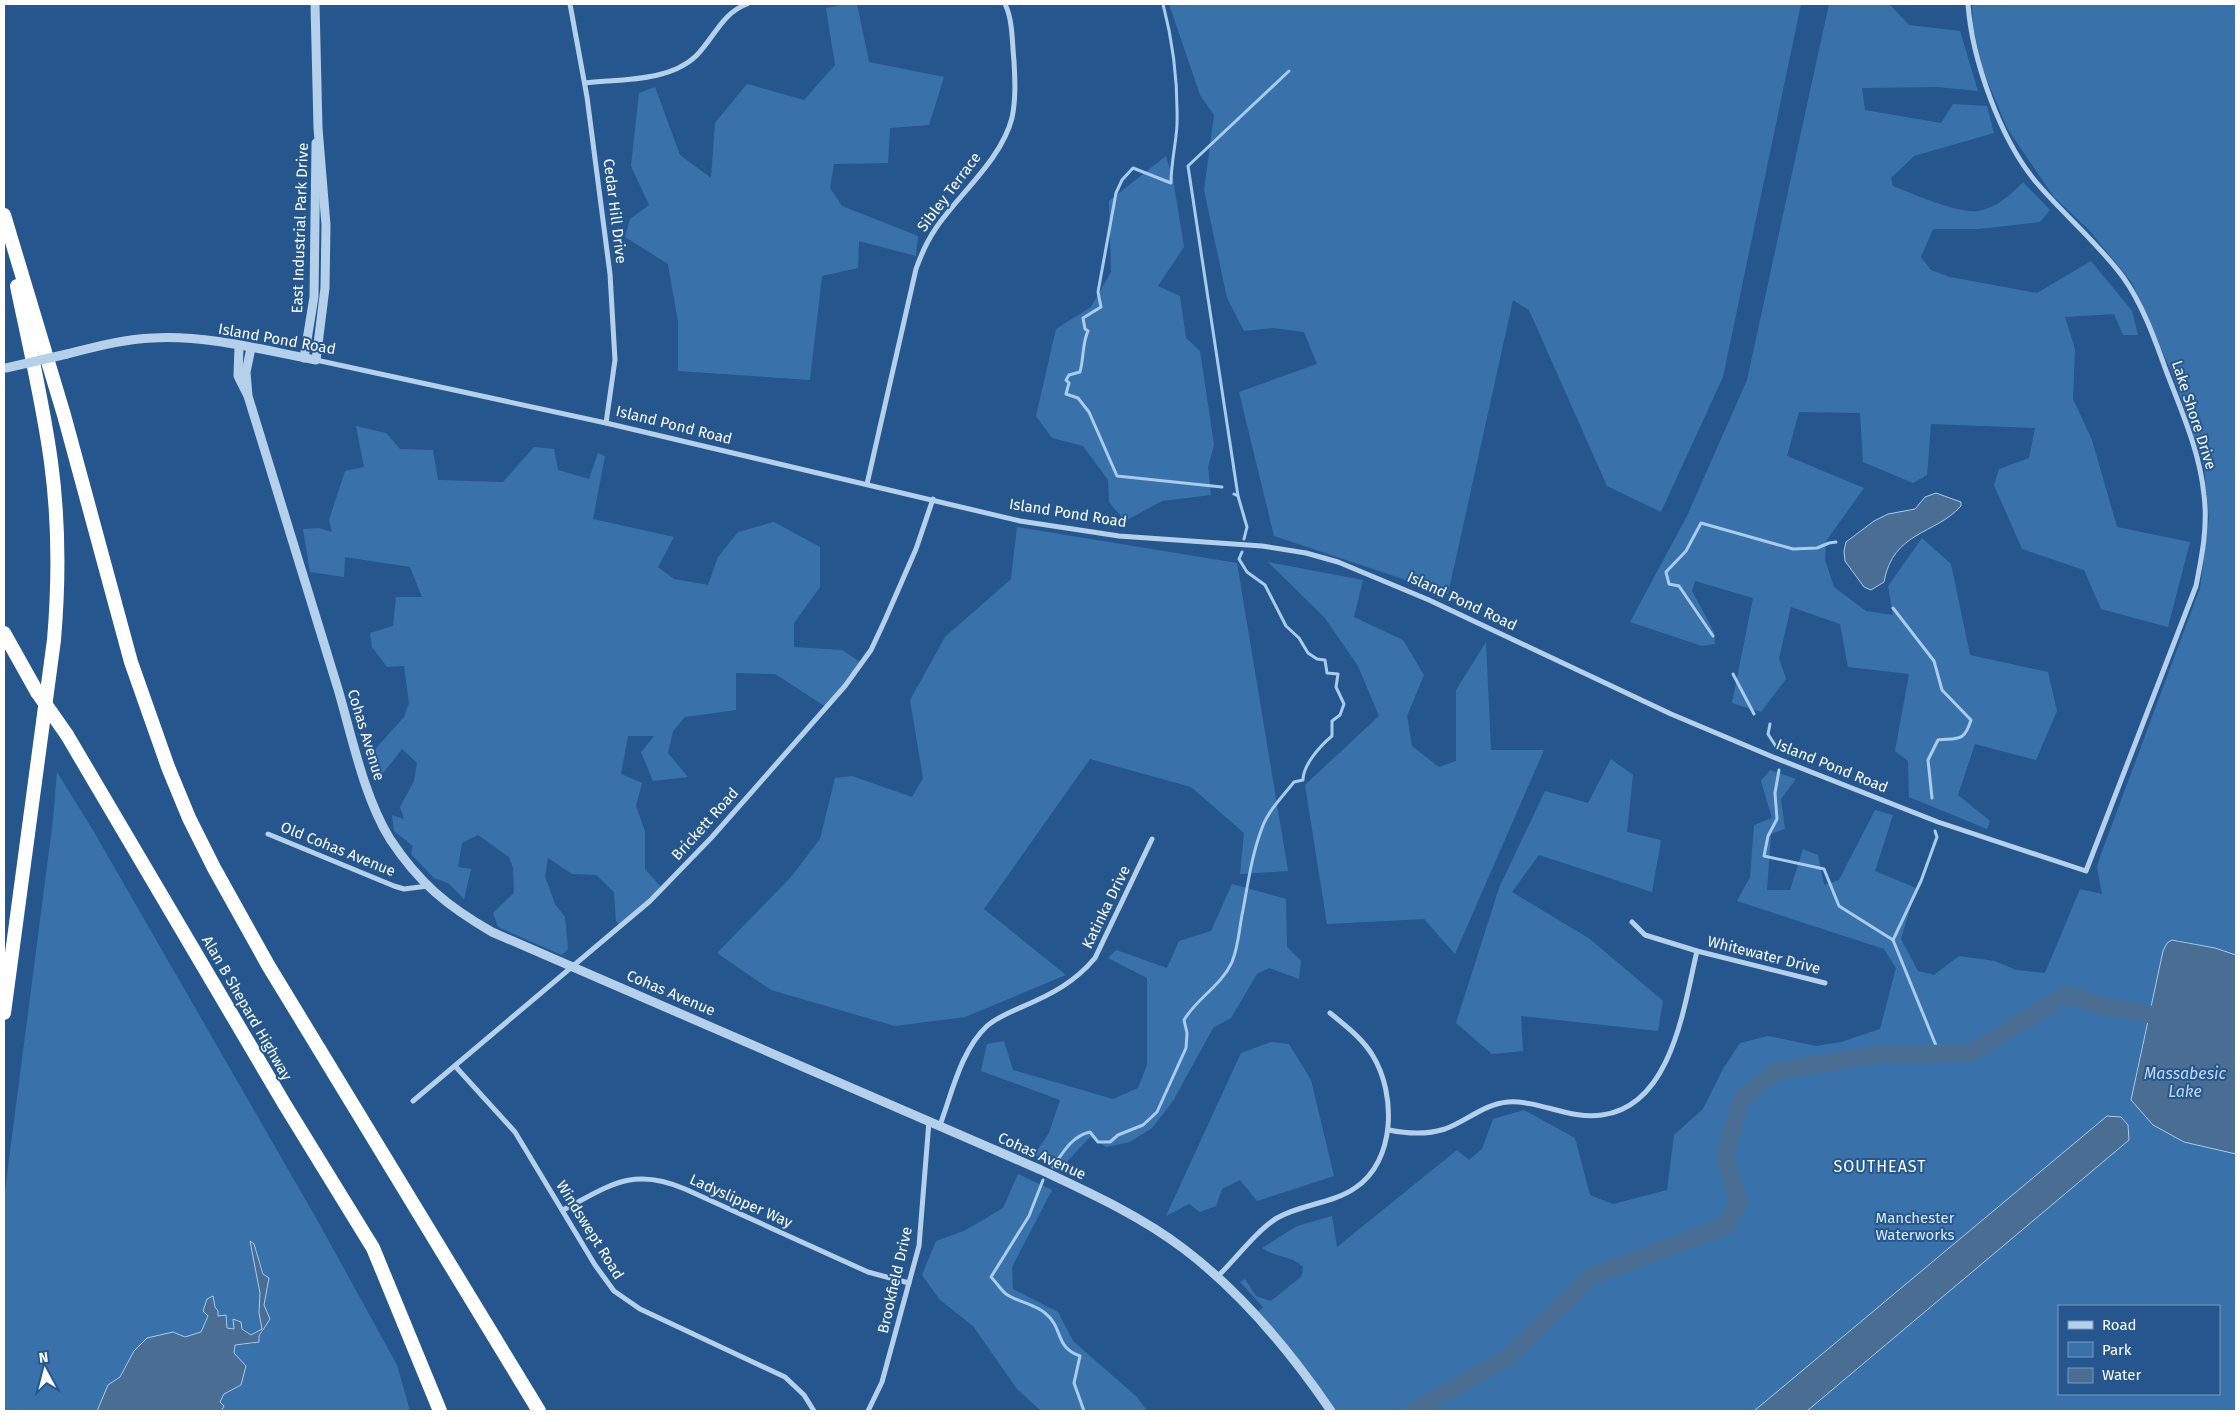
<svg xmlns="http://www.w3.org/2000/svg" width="2240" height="1415" font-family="'Fira Sans',sans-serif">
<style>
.green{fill:#3972ab;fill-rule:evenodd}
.water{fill:#496d93;stroke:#a9cbec}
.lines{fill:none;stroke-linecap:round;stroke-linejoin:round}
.stream{stroke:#a9cbec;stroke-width:3}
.river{stroke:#496d93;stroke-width:18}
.minor{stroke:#b5d0eb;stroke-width:5}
.tertiary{stroke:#b5d0eb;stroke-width:9}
.motorway{stroke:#fff;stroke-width:14}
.tertiary-bridge{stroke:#b5d0eb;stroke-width:9}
.motorway-bridge{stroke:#fff;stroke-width:14}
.labels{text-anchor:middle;stroke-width:4;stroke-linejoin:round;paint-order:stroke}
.street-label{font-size:15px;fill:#fff;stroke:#25578e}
.park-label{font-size:15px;fill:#d9e9f8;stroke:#25578e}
.water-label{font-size:16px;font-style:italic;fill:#c1daf2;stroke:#25578e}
.neighbourhood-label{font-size:16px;letter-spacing:1px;fill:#fff;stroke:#25578e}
</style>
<rect width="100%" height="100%" fill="#25578e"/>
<g class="green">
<path d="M 846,4 L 857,4 L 869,62 L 944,77 L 929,125 L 890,128 L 888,163 L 834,164 L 830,188 L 842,206 L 918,236 L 916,256 L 859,241 L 858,268 L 822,276 L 810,380 L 678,371 L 678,322 L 668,264 L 625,237 L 630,219 L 649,205 L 631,166 L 639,93 L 655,87 L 680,155 L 711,178 L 715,123 L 747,84 L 804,100 L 835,65 L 826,8 Z"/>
<path d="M 1169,4 L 1801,4 L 1723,377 L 1661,512 L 1607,486 L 1529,310 L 1513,300 L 1448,594 L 1274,536 L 1239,392 L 1317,364 L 1304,332 L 1273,328 L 1244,331 L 1227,298 L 1204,190 L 1214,115 L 1200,95 Z"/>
<path d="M 1829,4 L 1889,4 L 1909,25 L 1960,31 L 1978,91 L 1937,87 L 1862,88 L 1865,110 L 1941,123 L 1953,104 L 1987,106 L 1994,133 L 1914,156 L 1891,178 L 1893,186 C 1913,194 1959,214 1978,211 C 1996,208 2012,194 2023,182 L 2050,210 L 2040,222 L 1979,229 L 1933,229 L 1921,257 L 1931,270 L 1950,277 L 2037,293 L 2091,261 L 2132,311 L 2138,335 L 2123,335 L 2114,314 L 2065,317 L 2075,349 L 2073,399 L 2092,440 L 2117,527 L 2190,542 L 2168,627 L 2101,609 L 2084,570 L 2022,549 L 1994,485 L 1999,469 L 2029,458 L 2035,428 L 1931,424 L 1927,475 L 1913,483 L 1863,462 L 1860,413 L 1799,412 L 1787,456 L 1864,488 L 1826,541 L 1825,560 L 1834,587 L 1866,611 L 1893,615 L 1888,586 L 1922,538 L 1951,564 L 1970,655 L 2048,672 L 2057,711 L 2036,760 L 1975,744 L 1958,795 L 1990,821 L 1987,829 L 1909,797 L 1908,761 L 1895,751 L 1909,674 L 1848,667 L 1840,624 L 1791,607 L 1779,658 L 1786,679 L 1761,712 L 1732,703 L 1753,598 L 1695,581 L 1692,591 L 1714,632 L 1715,644 L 1702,646 L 1630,622 L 1687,516 L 1747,380 Z"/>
<path d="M 1972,4 L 2236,4 L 2236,955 L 2215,948 L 2178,940 L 2172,940 L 2163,951 L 2135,1078 L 2153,1125 L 2184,1142 L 2236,1154 L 2236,1411 L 1334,1411 L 1258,1312 L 1263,1307 L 1240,1282 L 1245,1279 L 1256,1296 L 1271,1301 L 1302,1276 L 1303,1267 C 1292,1255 1276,1258 1262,1248 L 1297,1226 L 1332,1216 L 1337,1247 L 1457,1150 L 1469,1160 L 1482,1149 L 1493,1119 L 1524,1110 L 1575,1138 L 1590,1195 L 1613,1204 L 1667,1190 L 1674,1135 L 1703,1109 L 1723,1069 L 1740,1043 L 1768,1036 L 1816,1046 L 1841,1042 L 1880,1029 L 1896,968 L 1884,949 L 1737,901 L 1750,877 L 1754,825 L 1772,818 L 1761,781 L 1770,770 L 1796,779 L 1781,799 L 1785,829 L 1771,834 L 1767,890 L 1790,890 L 1803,849 L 1818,855 L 1824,885 L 1839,880 L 1875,810 L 1893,815 L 1875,871 L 1916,888 L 1901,939 L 1918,971 L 1934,975 L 1959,956 L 1995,961 L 2016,970 L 2045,973 L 2080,889 L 2102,894 L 2097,867 L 2100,857 L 2200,588 L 2209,518 L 2204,467 L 2174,378 L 2132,283 L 2089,230 L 2054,197 L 2007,128 L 1983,70 L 1973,26 ZM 2059,1306 L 2219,1306 L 2219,1394 L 2059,1394 Z"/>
<path d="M 1166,156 L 1173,179 L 1184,247 L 1158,286 L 1180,296 L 1186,338 L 1200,351 L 1214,445 L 1208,467 L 1211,495 L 1162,501 L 1125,521 L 1109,502 L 1108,480 L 1083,446 L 1052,438 L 1036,416 L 1056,329 L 1091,307 L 1111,272 L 1109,201 Z"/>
<path d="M 356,426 L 386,433 L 400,449 L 433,450 L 438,480 L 503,482 L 534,447 L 554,449 L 558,470 L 589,479 L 598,453 L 605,456 L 593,519 L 674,537 L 658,567 L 674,579 L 708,585 L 718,557 L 738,532 L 774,522 L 820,547 L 820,587 L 794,623 L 794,647 L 842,650 L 863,664 L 826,707 L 775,674 L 736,673 L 736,710 L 685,717 L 673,731 L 668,753 L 688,777 L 653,781 L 641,752 L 654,736 L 628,736 L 621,774 L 642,783 L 636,806 L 645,831 L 645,869 L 663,889 L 621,927 L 616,921 L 614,892 L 596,875 L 572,874 L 548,858 L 545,876 L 555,904 L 565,917 L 568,949 L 562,955 L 498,927 L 493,913 L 514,893 L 513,868 L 509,857 L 478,835 L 462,843 L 458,867 L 471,869 L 464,899 L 448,883 L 434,878 L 411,854 L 413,846 L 394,831 L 392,815 L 404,819 L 400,807 L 414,781 L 417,763 L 402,749 L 377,781 L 370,755 L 404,717 L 409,703 L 404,666 L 387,667 L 372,647 L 370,633 L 393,626 L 396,597 L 422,597 L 410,567 L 345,557 L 344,577 L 310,572 L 303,529 L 319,528 L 332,532 L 329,520 L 345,471 L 364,467 Z"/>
<path d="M 1017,527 L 1237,563 L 1288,871 L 1240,874 L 1244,833 L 1191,787 L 1090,759 L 984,909 L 1066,975 L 965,1017 L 895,1026 L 771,990 L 717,953 L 791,877 L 820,839 L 835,778 L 852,776 L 912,797 L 923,778 L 910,700 L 945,637 L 1011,579 Z"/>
<path d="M 1268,562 L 1363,580 L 1354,617 L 1403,640 L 1424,675 L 1407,716 L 1412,746 L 1439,767 L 1456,761 L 1456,690 L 1486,642 L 1491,750 L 1544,750 L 1455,954 L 1424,919 L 1327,924 L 1305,785 L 1379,716 L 1358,666 L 1325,618 Z"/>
<path d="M 1611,759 L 1633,775 L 1627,832 L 1661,840 L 1652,892 L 1539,855 L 1512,892 L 1590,939 L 1663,1001 L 1658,1031 L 1521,1016 L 1523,1051 L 1492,1054 L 1456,1023 L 1499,888 L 1545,791 L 1588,803 Z"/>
<path d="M 57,772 L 94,832 L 320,1225 L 397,1365 L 410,1411 L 221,1411 L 224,1406 L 220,1402 L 224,1394 L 241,1385 L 239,1360 L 234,1353 L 235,1345 L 253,1344 L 264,1331 L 264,1305 L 267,1282 L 254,1244 L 250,1241 L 260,1293 L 259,1313 L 262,1329 L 251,1335 L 233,1320 L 234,1329 L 227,1328 L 217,1316 L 212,1296 L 207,1299 L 203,1311 L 208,1315 L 201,1332 L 185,1337 L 173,1332 L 134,1351 L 120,1377 L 108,1385 L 97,1411 L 4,1411 L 4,1198 L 53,820 Z"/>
<path d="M 1232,884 L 1286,899 L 1287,947 L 1301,961 L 1299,979 L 1269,968 L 1257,974 L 1231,1018 L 1213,1028 L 1173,1101 L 1152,1128 L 1130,1142 L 1106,1147 L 1090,1137 L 1061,1168 L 1034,1155 L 1049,1133 L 1060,1100 L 981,1071 L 987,1044 L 1004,1041 L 1013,1070 L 1113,1099 L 1138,1088 L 1147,1065 L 1147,978 L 1108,958 L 1116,950 L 1167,968 L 1179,941 L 1211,931 Z"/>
<path d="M 1271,1042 L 1289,1044 L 1311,1080 L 1334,1176 L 1257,1201 L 1240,1180 L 1222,1189 L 1216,1206 L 1200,1212 L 1189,1204 L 1166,1216 L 1241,1053 Z"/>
<path d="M 1018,1174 L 1052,1190 L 1012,1267 L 1013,1289 L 1058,1312 L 1073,1341 L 1137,1397 L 1147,1411 L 1041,1411 L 1017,1389 L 973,1326 L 940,1300 L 922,1275 L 936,1241 L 964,1231 L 1003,1208 Z"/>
</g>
<g class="water">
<path d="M 1936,493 L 1961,502 L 1961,506 C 1935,535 1893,531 1884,582 L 1871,590 L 1864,587 L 1845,561 L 1844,551 L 1846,542 L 1874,521 L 1888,514 L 1915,509 L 1925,497 Z"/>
<path d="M 2172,940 L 2215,948 L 2236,955 L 2236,1154 L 2184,1142 L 2153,1125 L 2131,1100 L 2163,951 L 2167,943 Z"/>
<path d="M 2107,1116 L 2121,1117 L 2128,1125 L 2129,1140 L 1807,1411 L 1754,1411 Z"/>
<path d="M 250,1241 L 254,1244 L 263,1274 L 269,1278 L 264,1305 L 270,1319 L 259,1336 L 259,1342 L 235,1345 L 234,1353 L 246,1366 L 241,1385 L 224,1394 L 220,1402 L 224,1406 L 221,1411 L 97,1411 L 108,1385 L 120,1377 L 134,1351 L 147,1338 L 173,1332 L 185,1337 L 201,1332 L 208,1316 L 203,1311 L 207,1299 L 213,1296 L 215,1307 L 218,1311 L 218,1316 L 226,1315 L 227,1328 L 234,1329 L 233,1319 L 241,1322 L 242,1329 L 251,1335 L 262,1329 L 259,1313 L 260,1293 Z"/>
</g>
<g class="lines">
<g class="stream">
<path d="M 1163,4 C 1173,42 1178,86 1177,125 C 1176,144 1171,163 1171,183 L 1133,168 L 1122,180 L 1116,193 L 1098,292 L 1101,307 L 1083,318 L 1085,329 L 1088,331 C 1082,344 1084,358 1080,372 L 1069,375 L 1066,380 L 1069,383 L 1066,394 L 1078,398 L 1089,412 L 1117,476 L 1222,487"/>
<path d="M 1234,494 L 1238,496 L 1247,527 L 1244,539"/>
<path d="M 1238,496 L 1188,166 L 1289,71"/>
<path d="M 1893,608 L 1934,661 L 1942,690 L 1971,720 C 1964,742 1959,738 1938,740 L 1928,760 L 1932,798"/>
<path d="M 1713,636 L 1679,586 L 1669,584 L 1666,572 L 1686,551 L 1701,523 L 1793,549 L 1817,548 L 1829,543 L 1836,542"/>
<path d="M 1733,674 L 1754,714"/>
<path d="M 1770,724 L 1768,734 L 1777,748"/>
<path d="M 1779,770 L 1775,793 L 1777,819 L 1768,836 L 1764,856 L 1824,869 L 1839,906 L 1893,940 L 1939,1053"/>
<path d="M 1893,940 L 1921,881 L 1937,837 L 1935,831"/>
<path d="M 1053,1167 C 1063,1152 1072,1136 1090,1132 L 1098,1142 L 1110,1142 L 1118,1135 L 1143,1125 L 1157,1112 L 1186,1048 L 1187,1033 L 1184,1020 C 1197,998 1221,986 1232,962 C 1239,945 1239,928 1243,910 C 1248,883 1252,854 1262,828 C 1268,811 1283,796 1294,782 L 1303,780 C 1303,765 1320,746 1332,736 L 1332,721 L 1340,715 L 1344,704 L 1336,687 L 1338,674 L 1327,673 L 1325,660 L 1317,659 L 1308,653 L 1299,638 L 1286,626 L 1265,585 L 1247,572 L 1239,559 L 1242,552"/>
<path d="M 1043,1180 L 1029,1216 L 991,1277 C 996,1282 1001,1290 1006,1294 C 1018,1302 1034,1304 1045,1313 C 1064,1328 1054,1347 1080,1356 L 1074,1383 L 1084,1411"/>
</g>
<path class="river" d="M 1413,1411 L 1507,1358 L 1592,1276 L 1726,1226 L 1738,1203 L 1725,1155 L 1741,1100 L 1775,1071 L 1877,1055 L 1971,1053 L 2066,995 L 2107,1007 L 2172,1018"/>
<g class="minor">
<path d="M 570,4 L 587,97 L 610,274 L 615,360 L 606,423"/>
<path d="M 585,83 C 620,79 669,82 696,56 C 714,38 722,13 747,4"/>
<path d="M 316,360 L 606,423 L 1020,521 L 1119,536 L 1262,546 L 1306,553 L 1338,562 L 1429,600 L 1671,714 L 1773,757 L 1938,822 L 2086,871 L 2196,586 C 2202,556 2208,526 2204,495 C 2200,453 2182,412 2167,373 C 2155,340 2143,305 2123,277 C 2097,242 2064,215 2036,182 C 2000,139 1972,59 1968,4"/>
<path d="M 867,484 L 916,269 C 921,255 927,241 936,228 C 960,193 1001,160 1012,118 C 1016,99 1015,80 1014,61 C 1012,43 1013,20 1005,4"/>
<path d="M 268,834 L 394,886 L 404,889 L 428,886"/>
<path d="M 1632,922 L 1645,935 L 1697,951 L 1825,983"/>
<path d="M 455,1066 L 515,1132 L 595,1265 L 614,1291 L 640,1309 L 785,1377 L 804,1395 L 814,1411"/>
<path d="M 413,1101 L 650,901 L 712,837 L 845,686 L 871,650 L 885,620 L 916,549 L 933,499"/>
<path d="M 940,1125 C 952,1093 961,1050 987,1026 C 997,1017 1011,1012 1024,1006 C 1052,994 1075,982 1095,958 L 1152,839"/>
<path d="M 1389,1130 C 1408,1134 1426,1135 1445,1129 C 1467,1121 1484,1104 1508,1102 C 1539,1100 1570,1120 1602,1115 C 1672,1106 1684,1006 1697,951"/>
<path d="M 563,1210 C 609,1186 632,1166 685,1189 L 868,1272 L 909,1283"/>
<path d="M 1217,1277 C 1235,1260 1256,1231 1277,1218 C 1301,1204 1332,1204 1355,1188 C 1396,1161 1396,1094 1373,1056 C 1363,1039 1346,1026 1330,1013"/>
<path d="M 868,1411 L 882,1382 L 919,1246 L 929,1121"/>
</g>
<g class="tertiary">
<path d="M 239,346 L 238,376 L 247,394"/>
<path d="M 251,348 L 246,372 L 248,396 C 279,494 308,592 338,689 C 352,737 364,797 390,839 C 419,883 447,906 492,932 L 1041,1170 C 1090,1193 1141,1216 1184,1249 C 1242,1293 1290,1351 1331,1411"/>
<path d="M 67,354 C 95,347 124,339 153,338 C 207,335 263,350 316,360 L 325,288 L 326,225 L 318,128 L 315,4"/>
<path d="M 304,358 L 314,297 L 316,143"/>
</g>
<g class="motorway">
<path d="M 4,215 L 64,415 L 131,662 L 168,767 L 189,818 L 214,868 L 268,965 L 539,1411"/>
<path d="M 4,633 L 37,692"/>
<path d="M 67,735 L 285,1105 L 373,1248 L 440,1411"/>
<path d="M 4,1013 L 54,640 C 59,581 59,521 51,462 C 43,403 29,344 17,286"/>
</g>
<path class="tertiary-bridge" d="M 6,368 L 67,354"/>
<path class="motorway-bridge" d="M 37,692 L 67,735"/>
</g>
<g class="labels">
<g class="street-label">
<text transform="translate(949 192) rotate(-53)" y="5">Sibley Terrace</text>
<text transform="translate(615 211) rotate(83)" y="5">Cedar Hill Drive</text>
<text transform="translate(300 228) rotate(-88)" y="5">East Industrial Park Drive</text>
<text transform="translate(277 339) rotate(10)" y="5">Island Pond Road</text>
<text transform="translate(2194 415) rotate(72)" y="5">Lake Shore Drive</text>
<text transform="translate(674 425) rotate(14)" y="5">Island Pond Road</text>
<text transform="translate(1068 513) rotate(9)" y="5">Island Pond Road</text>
<text transform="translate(1462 601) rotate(25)" y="5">Island Pond Road</text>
<text transform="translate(366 735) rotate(73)" y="5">Cohas Avenue</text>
<text transform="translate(1832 766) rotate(22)" y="5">Island Pond Road</text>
<text transform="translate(705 824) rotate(-48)" y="5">Brickett Road</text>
<text transform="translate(338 849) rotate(22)" y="5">Old Cohas Avenue</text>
<text transform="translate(1106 907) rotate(-64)" y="5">Katinka Drive</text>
<text transform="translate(1764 955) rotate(14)" y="5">Whitewater Drive</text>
<text transform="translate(671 993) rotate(23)" y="5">Cohas Avenue</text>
<text transform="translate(247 1008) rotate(60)" y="5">Alan B Shepard Highway</text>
<text transform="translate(1042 1156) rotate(24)" y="5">Cohas Avenue</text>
<text transform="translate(741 1201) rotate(24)" y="5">Ladyslipper Way</text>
<text transform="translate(590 1230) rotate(58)" y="5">Windswept Road</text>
<text transform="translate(895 1280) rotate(-77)" y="5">Brookfield Drive</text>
</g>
<g class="park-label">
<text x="1915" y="1223">Manchester<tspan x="1915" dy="17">Waterworks</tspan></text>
</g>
<g class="water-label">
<text x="2185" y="1079">Massabesic<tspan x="2185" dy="18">Lake</tspan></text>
</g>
<g class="neighbourhood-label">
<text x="1880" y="1172">SOUTHEAST</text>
</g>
</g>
<rect width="2240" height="1415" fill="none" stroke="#ffffff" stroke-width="10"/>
<rect x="2058" y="1305" width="162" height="90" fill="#25578e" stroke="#7c9abb"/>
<rect x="2068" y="1321" width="25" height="8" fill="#b5d0eb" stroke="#7c9abb"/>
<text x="2102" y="1330" font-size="15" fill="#ffffff">Road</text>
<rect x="2068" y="1342" width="25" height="15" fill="#3972ab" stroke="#7c9abb"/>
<text x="2102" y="1355" font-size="15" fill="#ffffff">Park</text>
<rect x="2068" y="1368" width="25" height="15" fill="#496d93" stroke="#7c9abb"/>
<text x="2102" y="1380" font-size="15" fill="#ffffff">Water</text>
<g transform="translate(45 1370) rotate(353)" stroke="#25578e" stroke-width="4" paint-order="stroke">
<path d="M0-4L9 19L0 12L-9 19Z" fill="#ffffff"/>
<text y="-8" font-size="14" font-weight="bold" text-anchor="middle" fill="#ffffff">N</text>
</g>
</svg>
